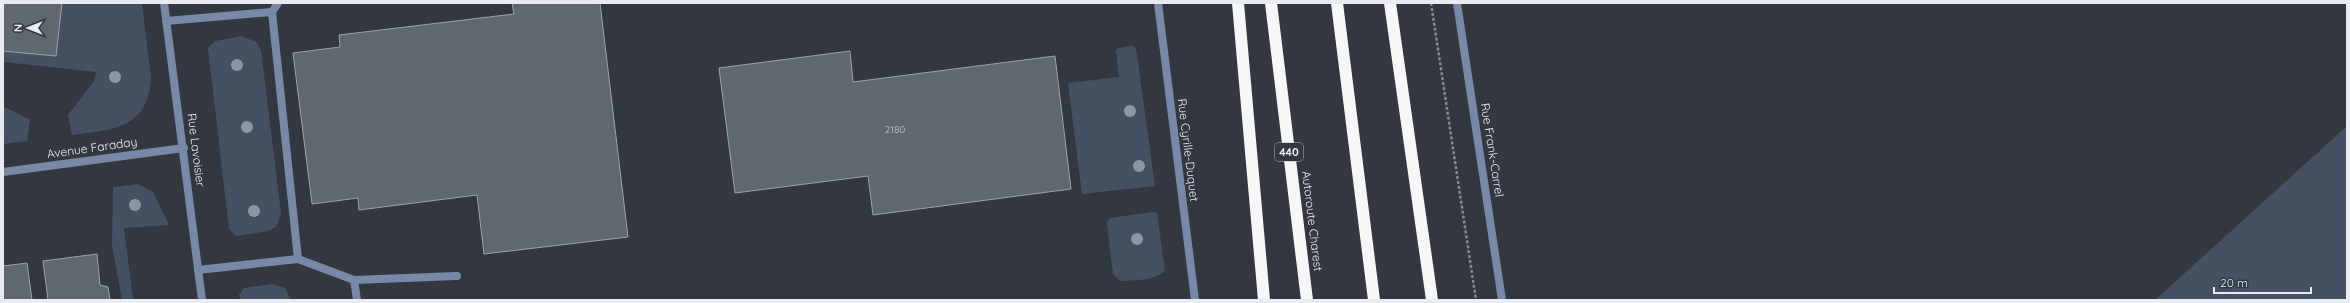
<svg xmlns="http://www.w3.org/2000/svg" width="2350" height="303" font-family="Quicksand,sans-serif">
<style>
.green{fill:#455062}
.building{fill:#61676f;stroke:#9da3ac}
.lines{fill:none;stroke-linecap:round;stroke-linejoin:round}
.path{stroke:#868a91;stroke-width:2.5;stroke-dasharray:3 2;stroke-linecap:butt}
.service{stroke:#7789a7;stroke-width:8}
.minor{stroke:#7789a7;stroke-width:8}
.tertiary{stroke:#7789a7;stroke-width:8}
.motorway{stroke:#f7f7f7;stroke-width:12}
.tree{fill:#8d96a5}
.labels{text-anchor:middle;stroke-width:3;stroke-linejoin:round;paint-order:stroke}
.number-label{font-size:10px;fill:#c6cad0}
.shield{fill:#333840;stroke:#b2b5bb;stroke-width:1}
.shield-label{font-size:11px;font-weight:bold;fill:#e8ebf0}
.street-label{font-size:12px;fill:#e8ebf0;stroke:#333840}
</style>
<rect width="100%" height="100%" fill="#333840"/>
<g class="green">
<path d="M 62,3 L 142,3 L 151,79 C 147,130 113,129 72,135 L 68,115 L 94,81 L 96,72 L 3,62 L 3,51 L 56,56 Z"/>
<path d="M 242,36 L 256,42 L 261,50 L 281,213 L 276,227 L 268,231 L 236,236 L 229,229 L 208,48 L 215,41 Z"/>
<path d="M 1133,46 L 1136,48 L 1155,186 L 1082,194 L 1068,83 L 1119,77 L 1116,51 L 1118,48 Z"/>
<path d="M 3,106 L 30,120 L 27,141 L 3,144 Z"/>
<path d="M 2347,126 L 2347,300 L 2155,300 Z"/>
<path d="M 138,184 L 153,192 L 169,225 L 124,228 L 133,300 L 122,300 L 112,245 L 113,187 Z"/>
<path d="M 1153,212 L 1157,213 L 1165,271 C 1154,281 1134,280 1120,281 L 1113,274 L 1107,223 L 1110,218 Z"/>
<path d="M 272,284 L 285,288 L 291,300 L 240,300 L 239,295 L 244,288 Z"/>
</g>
<g class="building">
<path d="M 3,3 L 62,3 L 56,56 L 3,51 Z"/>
<path d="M 512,3 L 600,3 L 628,237 L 484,254 L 477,195 L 359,210 L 358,198 L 312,204 L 293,53 L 340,47 L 339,35 L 514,14 Z"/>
<path d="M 850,51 L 853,82 L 1055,56 L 1071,189 L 873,215 L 868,176 L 735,193 L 719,68 Z"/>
<path d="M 97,254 L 100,285 L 108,287 L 110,300 L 48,300 L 43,261 Z"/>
<path d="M 27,263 L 32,300 L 3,300 L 3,266 Z"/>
</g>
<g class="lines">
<path class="path" d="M 1431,3 L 1476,300"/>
<g class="service">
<path d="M 272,12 L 278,3"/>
<path d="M 166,21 L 272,12 L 298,259 L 198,270"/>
<path d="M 298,259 L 354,280 L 457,276"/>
<path d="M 354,280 L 357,300"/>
</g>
<g class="minor">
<path d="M 164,3 L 202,300"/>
<path d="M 3,172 L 184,148"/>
</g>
<g class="tertiary">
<path d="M 1158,3 L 1195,300"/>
<path d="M 1457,3 L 1502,300"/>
</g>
<g class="motorway">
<path d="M 1238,3 L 1264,300"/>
<path d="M 1271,3 L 1307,300"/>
<path d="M 1337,3 L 1374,300"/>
<path d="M 1390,3 L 1432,300"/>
</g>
</g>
<g class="tree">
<circle cx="237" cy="65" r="6"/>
<circle cx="115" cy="77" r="6"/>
<circle cx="1130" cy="111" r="6"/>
<circle cx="247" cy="127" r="6"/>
<circle cx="1139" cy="166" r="6"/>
<circle cx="135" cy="205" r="6"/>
<circle cx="254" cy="211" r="6"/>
<circle cx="1137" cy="239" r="6"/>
</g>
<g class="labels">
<g class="number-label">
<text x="895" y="133">2180</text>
</g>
<rect class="shield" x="1275" y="143" width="28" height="18" rx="3"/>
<g class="shield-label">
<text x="1289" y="156">440</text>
</g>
<g class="street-label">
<text transform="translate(92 148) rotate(-8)" y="4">Avenue Faraday</text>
<text transform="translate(196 150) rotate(83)" y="4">Rue Lavoisier</text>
<text transform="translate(1188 150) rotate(83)" y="4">Rue Cyrille-Duquet</text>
<text transform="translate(1492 150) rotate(81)" y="4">Rue Frank-Carrel</text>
<text transform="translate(1312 221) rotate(83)" y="4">Autoroute Charest</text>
</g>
</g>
<rect width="2350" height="303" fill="none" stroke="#e8ebf0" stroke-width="8"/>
<g transform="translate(28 28) rotate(270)" stroke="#333840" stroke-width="3" paint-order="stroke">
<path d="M0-3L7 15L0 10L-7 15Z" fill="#e8ebf0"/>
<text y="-6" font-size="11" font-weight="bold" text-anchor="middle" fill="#e8ebf0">N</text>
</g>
<path d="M2214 287v6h97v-6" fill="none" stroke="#e8ebf0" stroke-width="2"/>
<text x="2220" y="287" font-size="12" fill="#e8ebf0" stroke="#333840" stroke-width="3" paint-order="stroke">20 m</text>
</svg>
